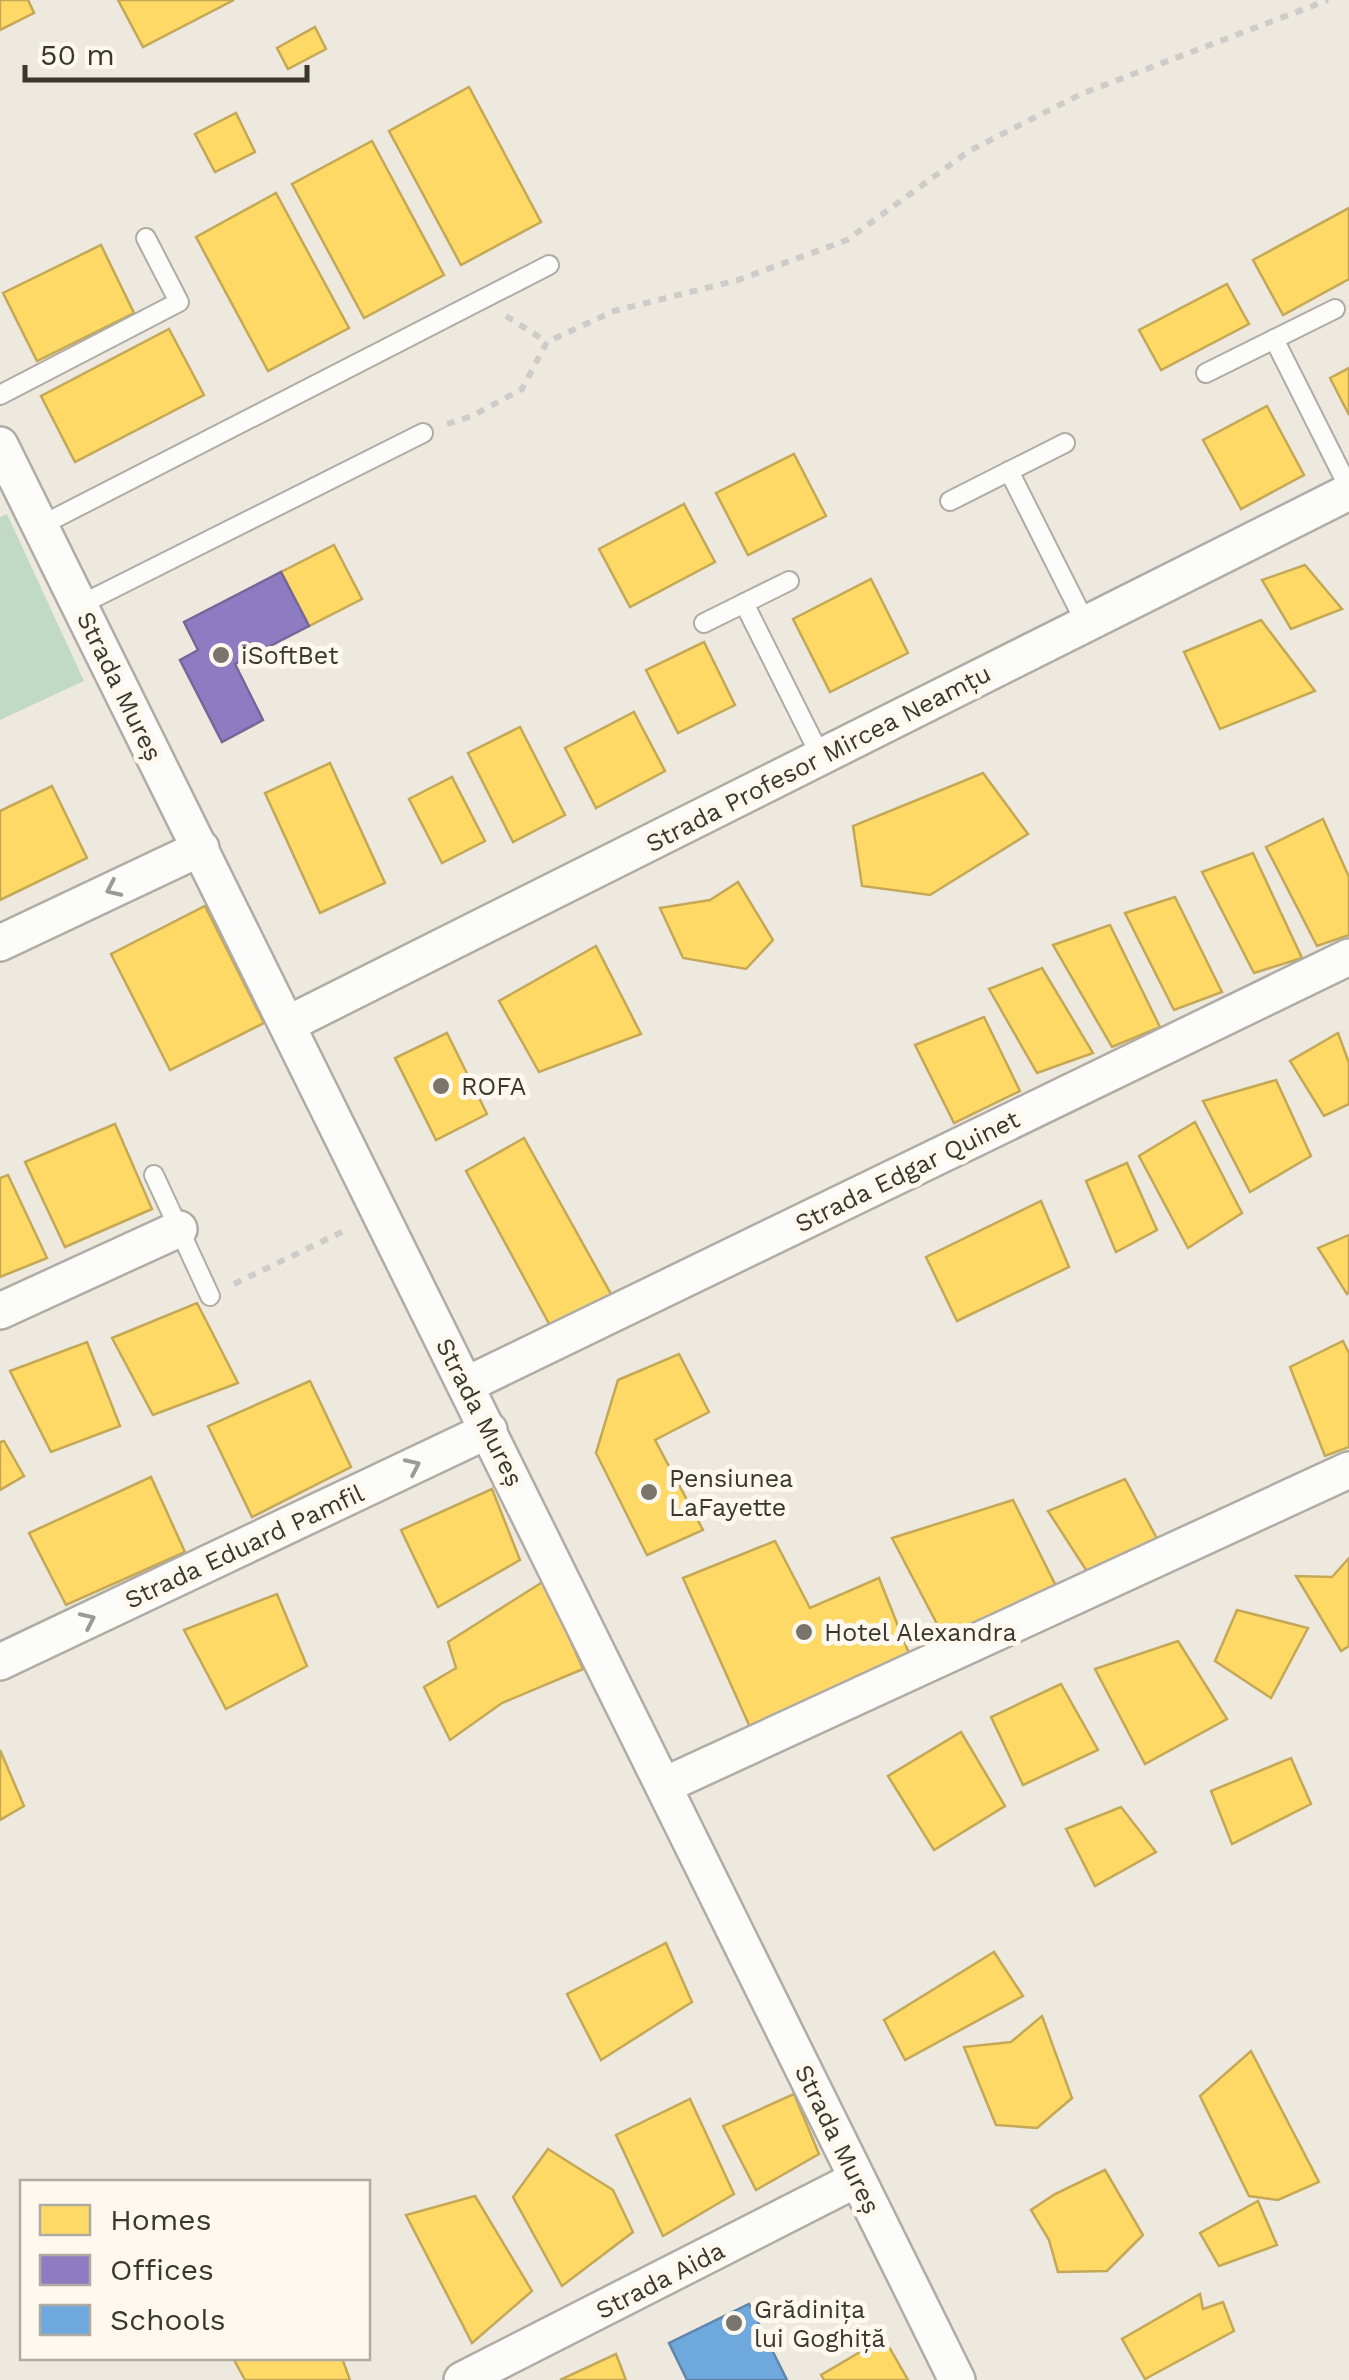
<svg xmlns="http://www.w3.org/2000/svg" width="1349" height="2380" font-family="'Work Sans',sans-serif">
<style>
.green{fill:#c0dac7}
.homes{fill:#ffd966;stroke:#c4a856;stroke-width:2.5}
.offices{fill:#8e7cc3;stroke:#756797;stroke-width:2.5}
.schools{fill:#6fa8dc;stroke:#5f86a8;stroke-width:2.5}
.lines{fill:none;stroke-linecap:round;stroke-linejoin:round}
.lane-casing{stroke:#b0aca5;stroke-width:22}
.street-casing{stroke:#b0aca5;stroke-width:40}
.path{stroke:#ceccca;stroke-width:6;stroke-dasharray:8 8;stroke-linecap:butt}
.lane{stroke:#fcfcfa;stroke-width:18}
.street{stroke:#fcfcfa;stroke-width:35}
.oneway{stroke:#9b9a95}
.poi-dot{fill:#79756d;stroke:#fef8ee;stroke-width:4}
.labels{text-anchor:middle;stroke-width:10;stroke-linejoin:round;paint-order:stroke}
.poi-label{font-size:25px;fill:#3a3730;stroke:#fef8ee;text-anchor:start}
.street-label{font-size:25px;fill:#3a3730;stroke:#fef8ee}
</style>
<rect width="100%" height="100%" fill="#eee9df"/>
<path class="green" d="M 7,514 L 84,681 L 0,720 L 0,517 Z"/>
<g class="homes">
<path d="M 0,0 L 28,0 L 34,13 L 0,30 Z"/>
<path d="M 118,0 L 234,0 L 143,47 Z"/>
<path d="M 315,27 L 326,49 L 288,69 L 277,48 Z"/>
<path d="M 469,87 L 541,222 L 461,265 L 389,131 Z"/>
<path d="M 236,113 L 255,152 L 215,172 L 195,134 Z"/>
<path d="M 372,141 L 444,275 L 364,318 L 292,184 Z"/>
<path d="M 276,193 L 349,328 L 268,371 L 196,237 Z"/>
<path d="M 1349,208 L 1349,279 L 1283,315 L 1253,260 Z"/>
<path d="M 101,245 L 134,313 L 37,361 L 3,293 Z"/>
<path d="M 1227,284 L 1249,324 L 1161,370 L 1139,330 Z"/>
<path d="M 169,329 L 204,395 L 75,462 L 41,396 Z"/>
<path d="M 1349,368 L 1349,415 L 1330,378 Z"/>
<path d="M 1267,406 L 1304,475 L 1241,509 L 1203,440 Z"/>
<path d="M 794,454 L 826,516 L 748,555 L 716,493 Z"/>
<path d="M 684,504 L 715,562 L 630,607 L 599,549 Z"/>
<path d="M 334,545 L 362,599 L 309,626 L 281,572 Z"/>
<path d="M 1305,565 L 1342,609 L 1291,629 L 1262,580 Z"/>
<path d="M 871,579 L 908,653 L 830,692 L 793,619 Z"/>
<path d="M 1261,620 L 1315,691 L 1220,729 L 1184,652 Z"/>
<path d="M 704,642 L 735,705 L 678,733 L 646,670 Z"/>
<path d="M 634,712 L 665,771 L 596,808 L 565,748 Z"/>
<path d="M 520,727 L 565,815 L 513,842 L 468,753 Z"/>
<path d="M 330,763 L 385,883 L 320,913 L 265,793 Z"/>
<path d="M 983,773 L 1028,834 L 930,895 L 862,886 L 853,826 Z"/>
<path d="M 452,777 L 485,841 L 442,863 L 409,799 Z"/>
<path d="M 52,786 L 87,858 L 0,900 L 0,811 Z"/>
<path d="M 1323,819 L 1349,877 L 1349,935 L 1317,946 L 1266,847 Z"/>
<path d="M 1253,853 L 1302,958 L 1254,973 L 1202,872 Z"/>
<path d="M 738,882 L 773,940 L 746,969 L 683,958 L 660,908 L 710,900 Z"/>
<path d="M 1175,897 L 1222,992 L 1174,1010 L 1125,913 Z"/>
<path d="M 205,906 L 264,1023 L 170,1070 L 111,954 Z"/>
<path d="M 1110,925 L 1160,1027 L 1112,1047 L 1053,945 Z"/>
<path d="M 596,946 L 641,1034 L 539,1072 L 499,1001 Z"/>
<path d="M 1042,968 L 1093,1053 L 1037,1073 L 989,989 Z"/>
<path d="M 984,1017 L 1020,1091 L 954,1123 L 915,1045 Z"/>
<path d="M 447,1033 L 487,1114 L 436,1140 L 395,1058 Z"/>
<path d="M 1338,1033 L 1349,1063 L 1349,1104 L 1324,1116 L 1290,1061 Z"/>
<path d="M 1276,1080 L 1311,1156 L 1250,1192 L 1203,1101 Z"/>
<path d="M 1195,1122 L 1242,1213 L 1188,1248 L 1139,1156 Z"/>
<path d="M 115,1124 L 152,1209 L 65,1247 L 25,1162 Z"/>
<path d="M 524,1138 L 616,1303 L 553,1331 L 466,1171 Z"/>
<path d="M 1127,1163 L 1157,1230 L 1116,1252 L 1086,1181 Z"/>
<path d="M 8,1175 L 47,1258 L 0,1277 L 0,1178 Z"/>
<path d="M 1041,1201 L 1069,1267 L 957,1321 L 926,1257 Z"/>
<path d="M 1349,1235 L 1349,1292 L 1347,1294 L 1318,1248 Z"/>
<path d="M 197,1303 L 238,1383 L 153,1415 L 112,1338 Z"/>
<path d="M 1343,1341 L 1349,1353 L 1349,1447 L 1325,1456 L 1290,1367 Z"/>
<path d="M 87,1342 L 120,1426 L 51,1452 L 10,1371 Z"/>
<path d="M 679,1354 L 709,1412 L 655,1440 L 703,1530 L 647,1555 L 596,1453 L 618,1380 Z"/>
<path d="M 310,1381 L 351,1467 L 252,1517 L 208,1426 Z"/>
<path d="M 4,1441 L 24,1476 L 0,1490 L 0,1442 Z"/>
<path d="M 151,1477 L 185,1552 L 66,1605 L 29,1533 Z"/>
<path d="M 1125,1479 L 1161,1546 L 1088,1573 L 1048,1511 Z"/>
<path d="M 492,1489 L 520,1560 L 438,1607 L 401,1530 Z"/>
<path d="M 1013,1500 L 1056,1586 L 947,1643 L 892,1538 Z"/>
<path d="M 775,1541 L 810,1608 L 879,1578 L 910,1656 L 750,1727 L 683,1578 Z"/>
<path d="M 1349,1558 L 1349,1646 L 1341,1651 L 1296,1576 L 1332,1577 Z"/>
<path d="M 544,1581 L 583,1669 L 502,1703 L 450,1740 L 424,1687 L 456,1668 L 448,1642 Z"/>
<path d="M 277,1594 L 307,1666 L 226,1709 L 184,1630 Z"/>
<path d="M 1237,1610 L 1308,1628 L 1271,1698 L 1215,1661 Z"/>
<path d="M 1178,1641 L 1227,1719 L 1145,1764 L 1095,1669 Z"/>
<path d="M 1061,1684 L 1098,1750 L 1023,1785 L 991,1717 Z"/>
<path d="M 961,1732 L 1005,1806 L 934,1850 L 888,1776 Z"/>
<path d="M 0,1750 L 24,1806 L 0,1820 Z"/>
<path d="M 1291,1758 L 1311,1804 L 1232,1844 L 1211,1791 Z"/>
<path d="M 1121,1807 L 1156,1852 L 1095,1886 L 1066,1829 Z"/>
<path d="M 666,1943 L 692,2002 L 601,2060 L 567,1994 Z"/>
<path d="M 994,1952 L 1023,1996 L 905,2060 L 884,2020 Z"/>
<path d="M 1042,2016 L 1072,2098 L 1037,2128 L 996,2125 L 964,2047 L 1011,2042 Z"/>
<path d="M 1251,2051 L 1319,2182 L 1278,2200 L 1249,2196 L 1200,2096 Z"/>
<path d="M 794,2094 L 819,2154 L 756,2190 L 723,2126 Z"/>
<path d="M 690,2099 L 734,2194 L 663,2236 L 616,2135 Z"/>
<path d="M 548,2149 L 613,2190 L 633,2232 L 562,2286 L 513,2197 Z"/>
<path d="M 1105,2170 L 1143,2235 L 1107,2271 L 1058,2272 L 1049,2240 L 1031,2210 L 1055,2194 Z"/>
<path d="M 475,2196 L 532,2291 L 472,2343 L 406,2215 Z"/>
<path d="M 1258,2201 L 1277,2245 L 1219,2266 L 1200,2233 Z"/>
<path d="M 1200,2294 L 1203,2309 L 1223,2302 L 1234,2331 L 1145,2379 L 1122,2339 Z"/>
<path d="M 884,2338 L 908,2380 L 824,2380 L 821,2375 Z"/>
<path d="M 616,2354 L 626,2380 L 560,2380 Z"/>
<path d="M 233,2358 L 342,2358 L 350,2380 L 245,2380 Z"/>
</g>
<path class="offices" d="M 281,572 L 309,626 L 235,664 L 263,720 L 222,742 L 180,660 L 198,650 L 184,622 Z"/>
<path class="schools" d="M 749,2304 L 787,2380 L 687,2380 L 669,2343 Z"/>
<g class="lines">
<defs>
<g id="lane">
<path d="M 1274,339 L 1349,488"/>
<path d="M 1206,373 L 1335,309"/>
<path d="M 0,395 L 179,302 L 146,238"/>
<path d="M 1009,471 L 1086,624"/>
<path d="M 950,501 L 1065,443"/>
<path d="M 40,526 L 549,265"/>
<path d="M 744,603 L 821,757"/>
<path d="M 80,605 L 423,433"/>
<path d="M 704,623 L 789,581"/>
<path d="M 154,1175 L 210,1296"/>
</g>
<g id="street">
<path d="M 0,445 L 957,2380"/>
<path d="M 0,943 L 201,848"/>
<path d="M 288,1024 L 1349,492"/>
<path d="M 0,1311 L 179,1229"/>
<path d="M 466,1385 L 1349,957"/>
<path d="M 0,1662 L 489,1430"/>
<path d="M 665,1785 L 1349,1470"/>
<path d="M 462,2380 L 857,2179"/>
</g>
</defs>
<use href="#lane" class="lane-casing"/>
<use href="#street" class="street-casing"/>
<g class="path">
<path d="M 506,316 L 547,342"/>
<path d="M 447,424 L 472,416 L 522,389 L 547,342 L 614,311 L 738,280 L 847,240 L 969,151 L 1081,94 L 1328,0"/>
<path d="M 234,1284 L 348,1229"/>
</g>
<use href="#lane" class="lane"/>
<use href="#street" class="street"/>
</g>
<defs><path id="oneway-chevron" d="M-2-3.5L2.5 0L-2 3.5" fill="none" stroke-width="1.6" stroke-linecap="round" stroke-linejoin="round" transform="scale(2.5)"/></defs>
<g class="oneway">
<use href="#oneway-chevron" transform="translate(113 889) rotate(155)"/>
<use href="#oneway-chevron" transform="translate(413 1466) rotate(-25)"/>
<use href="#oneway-chevron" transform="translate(88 1620) rotate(-25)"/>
</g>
<g class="poi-dot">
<circle cx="221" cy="655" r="10"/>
<circle cx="441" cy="1086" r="10"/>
<circle cx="649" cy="1492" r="10"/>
<circle cx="804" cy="1632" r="10"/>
<circle cx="734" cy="2323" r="10"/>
</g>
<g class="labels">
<g class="poi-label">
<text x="241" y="664">iSoftBet</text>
<text x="461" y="1095">ROFA</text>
<text x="669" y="1487">Pensiunea<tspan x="669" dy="29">LaFayette</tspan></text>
<text x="824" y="1641">Hotel Alexandra</text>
<text x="754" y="2318">Grădinița<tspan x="754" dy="29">lui Goghiță</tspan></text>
</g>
<g class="street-label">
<text transform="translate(120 686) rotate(64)" y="9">Strada Mureș</text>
<text transform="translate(818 758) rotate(-27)" y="9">Strada Profesor Mircea Neamțu</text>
<text transform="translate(907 1171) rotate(-26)" y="9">Strada Edgar Quinet</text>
<text transform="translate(480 1412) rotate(63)" y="9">Strada Mureș</text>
<text transform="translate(244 1546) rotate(-25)" y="9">Strada Eduard Pamfil</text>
<text transform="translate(838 2139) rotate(64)" y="9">Strada Mureș</text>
<text transform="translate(660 2280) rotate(-27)" y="9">Strada Aida</text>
</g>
</g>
<rect x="20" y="2180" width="350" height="180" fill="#fef8ee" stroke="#b0aba2" stroke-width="2.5"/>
<rect x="40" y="2205" width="50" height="30" fill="#ffd966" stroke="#b0aba2" stroke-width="2.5"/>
<text x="110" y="2230" font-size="30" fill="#3a3730">Homes</text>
<rect x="40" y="2255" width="50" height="30" fill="#8e7cc3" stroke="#b0aba2" stroke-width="2.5"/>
<text x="110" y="2280" font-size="30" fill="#3a3730">Offices</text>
<rect x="40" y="2305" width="50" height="30" fill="#6fa8dc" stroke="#b0aba2" stroke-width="2.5"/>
<text x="110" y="2330" font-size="30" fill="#3a3730">Schools</text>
<path d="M25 65v15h282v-15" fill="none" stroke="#3a3730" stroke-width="5"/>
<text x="40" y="65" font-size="30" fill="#3a3730" stroke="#fef8ee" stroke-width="8" paint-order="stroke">50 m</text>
</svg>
